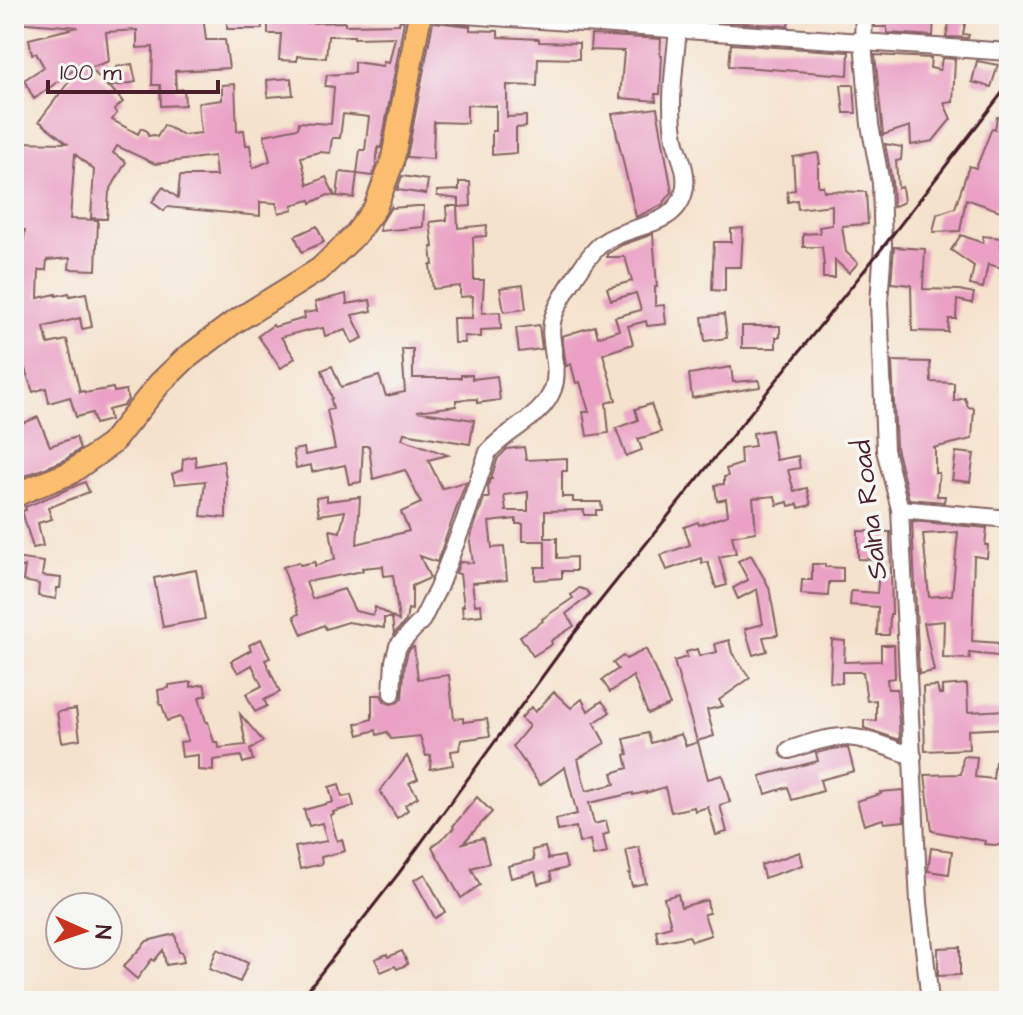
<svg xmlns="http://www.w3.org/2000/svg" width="1023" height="1015" font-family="'Architects Daughter',sans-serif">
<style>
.building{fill:#eaa1c5;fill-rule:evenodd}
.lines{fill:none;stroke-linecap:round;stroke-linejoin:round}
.minor-casing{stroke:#866363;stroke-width:20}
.major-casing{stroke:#866363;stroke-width:26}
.minor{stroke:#fff;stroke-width:16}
.major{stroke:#fbbd6e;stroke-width:22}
.rail{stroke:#4a1f2b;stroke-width:3}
.labels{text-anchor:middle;stroke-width:7;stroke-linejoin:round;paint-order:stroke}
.street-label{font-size:28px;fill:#4a1f2b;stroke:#f6f6f2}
</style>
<rect width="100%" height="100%" fill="#f6f6f2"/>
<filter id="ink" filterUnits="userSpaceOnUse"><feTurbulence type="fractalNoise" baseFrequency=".0125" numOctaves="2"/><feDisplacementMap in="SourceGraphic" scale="16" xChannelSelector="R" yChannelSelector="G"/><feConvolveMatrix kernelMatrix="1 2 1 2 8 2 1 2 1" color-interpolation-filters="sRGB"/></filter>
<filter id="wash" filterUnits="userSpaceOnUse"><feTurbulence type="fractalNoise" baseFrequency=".006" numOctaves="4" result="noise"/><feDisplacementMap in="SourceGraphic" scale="32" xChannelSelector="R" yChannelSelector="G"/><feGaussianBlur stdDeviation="1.8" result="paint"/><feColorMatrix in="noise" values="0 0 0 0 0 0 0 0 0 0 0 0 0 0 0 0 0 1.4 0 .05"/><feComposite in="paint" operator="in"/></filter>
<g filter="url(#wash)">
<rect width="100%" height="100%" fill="#f5e2cc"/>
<g id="blocks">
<g class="building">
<path d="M 14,14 L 105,14 L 105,16 L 158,14 L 159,18 L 179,17 L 178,14 L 203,15 L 206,40 L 225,40 L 229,68 L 175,71 L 176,90 L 184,89 L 185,105 L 161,106 L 160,85 L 152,85 L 153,47 L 137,48 L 137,30 L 106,32 L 109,61 L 90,68 L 108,87 L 118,77 L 116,67 L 132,64 L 136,82 L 110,87 L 123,102 L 114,110 L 117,113 L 112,120 L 138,134 L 141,128 L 147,131 L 148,136 L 154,135 L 157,137 L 164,125 L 183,135 L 201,133 L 198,103 L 222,100 L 222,85 L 235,84 L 237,131 L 244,130 L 246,145 L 250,145 L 253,168 L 270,161 L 264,135 L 298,128 L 299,122 L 331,124 L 334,87 L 325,86 L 327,75 L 354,73 L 354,62 L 383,66 L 383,62 L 389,63 L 395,37 L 354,38 L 354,36 L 328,36 L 326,58 L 297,56 L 297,61 L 279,60 L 281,34 L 268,34 L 268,20 L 303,20 L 303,23 L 345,22 L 345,25 L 399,24 L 400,20 L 404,21 L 381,148 L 378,147 L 376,166 L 372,176 L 357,174 L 360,150 L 365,150 L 369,117 L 343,114 L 340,138 L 332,138 L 330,153 L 319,152 L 301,157 L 308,185 L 326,177 L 335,196 L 328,195 L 311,203 L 310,200 L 292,205 L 293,209 L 279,213 L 276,203 L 260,202 L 260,216 L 167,207 L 164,211 L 152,202 L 163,187 L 178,198 L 180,176 L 216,176 L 214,156 L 155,164 L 117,146 L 113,153 L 126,162 L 109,192 L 107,219 L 91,218 L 94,170 L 75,154 L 70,219 L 98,220 L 96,270 L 69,269 L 70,258 L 47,260 L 46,270 L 39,270 L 38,298 L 56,294 L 56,296 L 69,293 L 70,296 L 86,293 L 92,327 L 82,329 L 80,318 L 44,327 L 48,344 L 67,340 L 80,392 L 84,391 L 85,393 L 113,388 L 114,392 L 126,390 L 128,400 L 123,406 L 108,410 L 110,420 L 95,424 L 92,413 L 76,417 L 70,397 L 49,403 L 46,388 L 33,392 L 24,366 L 19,367 L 16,352 L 18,352 L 14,332 L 14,269 L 17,269 L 17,258 L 22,258 L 25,230 L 21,230 L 23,159 L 14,159 L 14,142 L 67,143 L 39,121 L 83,63 L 34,99 L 24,80 L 44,67 L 36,53 L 32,54 L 29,39 L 78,27 L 14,22 Z"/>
<path d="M 704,14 L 767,17 L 767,14 L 790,14 L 788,26 L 704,20 Z"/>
<path d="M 875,14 L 934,14 L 933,36 L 887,33 L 887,27 L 875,27 Z"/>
<path d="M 951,14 L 967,14 L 963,34 L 969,35 L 968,38 L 946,37 Z"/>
<path d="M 261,15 L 262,29 L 227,29 L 227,16 Z"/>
<path d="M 433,22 L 470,26 L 470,30 L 498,31 L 498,37 L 539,39 L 539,42 L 579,43 L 579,59 L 538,58 L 537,86 L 507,85 L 507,117 L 526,116 L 526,127 L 516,128 L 516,153 L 492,155 L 492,131 L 496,131 L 496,106 L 467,105 L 467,123 L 434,122 L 433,159 L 407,157 Z"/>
<path d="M 591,35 L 661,39 L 660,56 L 662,56 L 660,94 L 655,94 L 656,101 L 620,98 L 624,51 L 590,50 Z"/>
<path d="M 731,44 L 849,52 L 848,75 L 729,66 Z"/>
<path d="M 875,55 L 931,58 L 930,68 L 940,70 L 942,58 L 955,59 L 953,102 L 944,103 L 951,119 L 933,141 L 911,145 L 910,126 L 883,135 Z"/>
<path d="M 977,61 L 998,65 L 991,87 L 972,82 Z"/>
<path d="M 291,78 L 293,95 L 268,97 L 267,80 Z"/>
<path d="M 841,85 L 854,85 L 856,113 L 844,113 Z"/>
<path d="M 657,108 L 672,192 L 662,205 L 636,217 L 612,114 Z"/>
<path d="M 997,117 L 1009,119 L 1009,214 L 966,199 L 960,231 L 933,232 L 937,214 L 955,208 L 969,166 L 976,168 L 992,128 L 995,129 Z"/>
<path d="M 885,144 L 902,147 L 901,160 L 896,161 L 898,188 L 902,187 L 904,202 L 893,207 L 892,181 Z"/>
<path d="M 818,153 L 820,164 L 818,164 L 818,186 L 823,186 L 824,191 L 866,192 L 868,224 L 842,226 L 846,252 L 858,263 L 849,273 L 835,260 L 835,278 L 823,278 L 823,265 L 824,265 L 822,247 L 803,247 L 803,234 L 820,233 L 819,227 L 832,225 L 832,205 L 798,209 L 797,200 L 788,202 L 787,191 L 795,190 L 793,157 Z"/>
<path d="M 340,172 L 357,174 L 354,198 L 337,196 Z"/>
<path d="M 402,176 L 428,180 L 426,194 L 397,190 Z"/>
<path d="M 459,182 L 470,182 L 471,206 L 459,207 L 459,199 L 437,196 L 437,191 L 459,190 Z"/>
<path d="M 417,206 L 424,206 L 423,227 L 380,231 L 380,225 L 391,207 L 391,208 Z"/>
<path d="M 446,206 L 457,206 L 458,228 L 487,225 L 486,236 L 473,237 L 474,280 L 484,280 L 482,313 L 500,312 L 501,329 L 481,330 L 481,337 L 464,336 L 465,343 L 454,343 L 453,318 L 472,318 L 473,296 L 460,297 L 460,286 L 433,289 L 430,265 L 433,265 L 431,247 L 433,247 L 430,222 L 447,220 Z"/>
<path d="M 317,226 L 324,242 L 302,252 L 295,236 Z"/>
<path d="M 743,228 L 741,267 L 725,267 L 725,291 L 712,290 L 714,242 L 731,242 L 731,229 Z"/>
<path d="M 653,234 L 657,287 L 655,287 L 655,306 L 664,305 L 666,324 L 647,326 L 646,321 L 628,326 L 633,344 L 603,354 L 616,400 L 606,403 L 609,433 L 587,436 L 583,412 L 589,412 L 580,382 L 576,383 L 571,364 L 566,366 L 562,336 L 595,326 L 598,337 L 619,330 L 615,317 L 641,310 L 636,293 L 611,300 L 607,288 L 632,281 L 625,257 L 607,257 L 607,254 L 622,245 Z"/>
<path d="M 961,235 L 983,243 L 983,236 L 1001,238 L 1001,257 L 1009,260 L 1009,270 L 988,264 L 983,288 L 970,285 L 974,266 L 951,250 Z"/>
<path d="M 894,247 L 925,249 L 923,289 L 959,290 L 974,293 L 972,303 L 957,300 L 956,319 L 949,319 L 948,332 L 912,331 L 911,285 L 891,283 Z"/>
<path d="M 523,285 L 526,309 L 504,312 L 500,288 Z"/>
<path d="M 346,294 L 347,304 L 370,300 L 372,311 L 352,315 L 363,338 L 352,343 L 346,330 L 325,336 L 323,328 L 307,331 L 307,330 L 281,337 L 295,358 L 281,368 L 258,336 L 273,325 L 274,327 L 305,318 L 304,313 L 317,311 L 315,302 Z"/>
<path d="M 724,314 L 727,338 L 705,341 L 702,317 Z"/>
<path d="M 539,325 L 542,349 L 519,352 L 516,328 Z"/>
<path d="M 742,326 L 780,326 L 780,337 L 776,337 L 776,348 L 742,348 Z"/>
<path d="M 402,349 L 413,349 L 413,378 L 461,378 L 461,375 L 472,375 L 472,379 L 497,376 L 500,400 L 477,403 L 477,399 L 456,400 L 456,406 L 417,411 L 474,420 L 470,444 L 404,433 L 402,439 L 448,455 L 428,460 L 443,490 L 443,488 L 466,482 L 437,562 L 420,556 L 430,578 L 412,586 L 412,610 L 408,609 L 406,621 L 394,634 L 392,618 L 384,618 L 384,628 L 348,622 L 326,629 L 324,625 L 302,635 L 294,616 L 299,614 L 283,567 L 299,562 L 300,565 L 315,562 L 315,566 L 335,559 L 330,530 L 340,532 L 345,511 L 319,515 L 316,498 L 327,496 L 327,501 L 360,497 L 357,544 L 409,531 L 401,512 L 421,503 L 405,470 L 373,479 L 369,446 L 363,446 L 361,482 L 349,484 L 345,465 L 312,472 L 311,465 L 296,468 L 293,450 L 304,448 L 305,455 L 335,449 L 327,410 L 333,409 L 331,400 L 332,398 L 322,370 L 332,366 L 341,387 L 379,376 L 386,396 L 405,392 ZM 383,566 L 384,576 L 393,575 L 399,621 L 375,607 L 373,615 L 355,611 L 344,589 L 312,599 L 306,582 L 363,571 L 362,568 Z"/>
<path d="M 892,361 L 930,362 L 931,382 L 954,383 L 954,401 L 965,398 L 968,407 L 974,408 L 972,439 L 933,448 L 935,448 L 935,473 L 939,473 L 937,496 L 945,496 L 944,502 L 909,499 L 896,448 Z"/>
<path d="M 731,367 L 733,382 L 759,380 L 760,387 L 692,398 L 689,374 Z"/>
<path d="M 651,404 L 661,432 L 638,439 L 642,450 L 626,456 L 616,428 L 638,420 L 635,409 Z"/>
<path d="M 38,417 L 50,446 L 76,437 L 80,449 L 63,461 L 14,480 L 14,427 Z"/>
<path d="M 771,430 L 776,460 L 798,456 L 800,468 L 788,470 L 794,491 L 807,488 L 811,505 L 799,508 L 798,504 L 789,506 L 788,502 L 777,505 L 775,496 L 753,498 L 756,532 L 732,536 L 736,553 L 719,557 L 727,585 L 716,588 L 708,562 L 702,563 L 701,558 L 667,570 L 661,555 L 690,545 L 684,527 L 698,522 L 699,525 L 728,515 L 726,499 L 717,501 L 715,485 L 724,484 L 724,477 L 728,476 L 726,469 L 741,464 L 740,448 L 755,446 L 753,433 Z"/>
<path d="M 524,447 L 526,460 L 567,458 L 567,471 L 562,471 L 562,497 L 573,497 L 573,502 L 601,502 L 602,510 L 596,510 L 596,515 L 584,515 L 584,510 L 545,511 L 545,538 L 557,538 L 557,558 L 576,557 L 576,571 L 562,571 L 562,578 L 535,580 L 535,567 L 545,567 L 545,541 L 523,541 L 523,524 L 516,524 L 516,519 L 489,522 L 492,548 L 504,547 L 507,580 L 472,583 L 475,605 L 481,604 L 482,615 L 463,617 L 462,606 L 464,606 L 460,574 L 456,573 L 460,562 L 473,563 L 470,541 L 472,533 L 484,498 L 489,498 L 488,486 L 490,479 L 492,479 L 492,475 L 498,458 L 507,449 ZM 528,492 L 528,511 L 506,511 L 504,495 Z"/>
<path d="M 956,452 L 974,454 L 970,482 L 952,480 Z"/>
<path d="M 195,456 L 196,466 L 223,461 L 226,478 L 226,518 L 201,516 L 205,481 L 175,484 L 172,474 L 182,470 L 183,459 Z"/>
<path d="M 85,482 L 89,492 L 48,508 L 52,519 L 38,523 L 43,546 L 33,548 L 22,511 L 26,510 L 25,507 Z"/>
<path d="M 912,521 L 987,528 L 985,545 L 988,545 L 987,558 L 974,556 L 973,592 L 974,592 L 972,641 L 999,643 L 998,656 L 969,653 L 970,659 L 943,658 L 944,621 L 924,623 L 934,671 L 919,674 ZM 958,532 L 952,595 L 929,597 L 923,534 Z"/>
<path d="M 858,531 L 890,532 L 892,614 L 890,614 L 889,635 L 877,635 L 878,607 L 850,605 L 851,591 L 877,593 L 880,560 L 858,559 Z"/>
<path d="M 751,555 L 769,587 L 778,635 L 763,637 L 767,651 L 753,655 L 745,629 L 763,624 L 757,589 L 738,599 L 733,588 L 748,580 L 738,561 Z"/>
<path d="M 14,558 L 44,562 L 42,576 L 61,578 L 60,588 L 57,588 L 56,599 L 38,596 L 39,584 L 23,581 L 25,566 L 14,570 Z"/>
<path d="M 812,564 L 825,564 L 825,567 L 843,568 L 843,582 L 829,582 L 828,596 L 801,594 L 802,580 L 812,580 Z"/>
<path d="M 196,570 L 205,619 L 163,627 L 154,578 Z"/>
<path d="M 579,588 L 586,590 L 590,595 L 566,614 L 574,626 L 551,641 L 552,644 L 533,656 L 520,636 L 543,621 L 542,619 L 573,598 L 571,595 Z"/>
<path d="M 261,639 L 270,658 L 265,660 L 280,692 L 264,700 L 267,706 L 255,712 L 246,694 L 262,686 L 252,665 L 238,673 L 231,661 L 251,650 L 249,645 Z"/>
<path d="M 729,640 L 732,653 L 750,678 L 719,700 L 723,706 L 707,710 L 714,736 L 697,741 L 674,661 L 687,657 L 686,652 L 697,649 L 699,656 L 717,652 L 715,644 Z"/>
<path d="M 832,640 L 845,641 L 844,662 L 881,661 L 881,645 L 894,645 L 895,678 L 887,679 L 888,689 L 897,689 L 900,740 L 864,728 L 864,720 L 876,721 L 876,700 L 867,701 L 863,672 L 842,672 L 842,683 L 830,682 Z"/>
<path d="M 412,647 L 414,647 L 418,679 L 449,675 L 454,719 L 463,718 L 463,722 L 487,719 L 490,736 L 461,740 L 459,750 L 451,751 L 453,765 L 430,769 L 431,755 L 426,756 L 420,736 L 391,739 L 387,732 L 377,735 L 376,730 L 359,735 L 356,724 L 372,719 L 372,695 L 381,695 L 385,702 L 391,704 L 398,702 L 402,698 L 405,663 L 408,651 Z"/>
<path d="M 646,649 L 670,705 L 648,714 L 633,676 L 610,692 L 602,680 L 618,669 L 613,663 L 623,656 L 626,659 Z"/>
<path d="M 191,682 L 191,687 L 204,684 L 207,695 L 199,697 L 206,722 L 208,722 L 214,742 L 218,742 L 219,748 L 246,745 L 240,714 L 263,741 L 250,750 L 253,760 L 243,763 L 241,756 L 213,760 L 213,771 L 198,770 L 198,755 L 182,757 L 180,742 L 188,741 L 182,720 L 180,717 L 167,721 L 162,705 L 160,705 L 158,690 L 169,688 L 169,685 Z"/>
<path d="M 967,684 L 968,712 L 1007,710 L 1008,728 L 968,730 L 969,749 L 925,751 L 923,687 L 937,686 L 939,694 L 942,694 L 942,686 Z"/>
<path d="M 554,692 L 571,708 L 582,699 L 588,711 L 602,701 L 610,712 L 594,723 L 605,743 L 578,759 L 586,791 L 615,784 L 612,773 L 628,768 L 625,755 L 628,754 L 624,739 L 648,733 L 651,743 L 681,734 L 686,746 L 698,742 L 708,779 L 722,775 L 730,802 L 720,805 L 727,832 L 716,835 L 708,807 L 695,811 L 694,807 L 671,812 L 665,787 L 646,793 L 646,792 L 633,795 L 633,793 L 589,803 L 594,824 L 606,821 L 609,833 L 603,835 L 607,853 L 593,856 L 590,840 L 579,843 L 576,827 L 558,831 L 556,819 L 577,814 L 565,767 L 540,785 L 513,746 L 529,726 L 521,718 L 531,707 L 535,712 Z"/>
<path d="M 76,709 L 80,739 L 62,742 L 57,712 Z"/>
<path d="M 848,748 L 854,771 L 820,780 L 823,791 L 792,800 L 788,787 L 766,794 L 760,776 L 818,761 L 816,753 L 832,749 Z"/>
<path d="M 407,756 L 418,779 L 409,783 L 418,797 L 405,805 L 408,810 L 397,818 L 380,791 Z"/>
<path d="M 963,756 L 977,757 L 975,777 L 993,779 L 995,762 L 1009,763 L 1008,776 L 1004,775 L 1005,808 L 1009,809 L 1009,846 L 984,844 L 985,841 L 932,831 L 925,775 L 961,774 Z"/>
<path d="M 339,784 L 342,797 L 351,795 L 354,806 L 333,812 L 334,814 L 330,815 L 337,841 L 342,839 L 345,851 L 321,857 L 322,864 L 300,869 L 295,847 L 327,841 L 322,823 L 309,826 L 304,810 L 333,802 L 329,787 Z"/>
<path d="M 903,790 L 904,821 L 884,823 L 883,819 L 864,825 L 857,801 L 881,794 L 880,792 Z"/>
<path d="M 477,797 L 492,812 L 463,843 L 483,838 L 489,863 L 471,868 L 480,885 L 461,898 L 432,847 L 454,828 L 453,826 Z"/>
<path d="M 545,847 L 548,859 L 564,856 L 567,868 L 550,872 L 552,880 L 538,884 L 535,872 L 511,878 L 508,866 L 534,860 L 532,850 Z"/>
<path d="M 639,847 L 646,883 L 632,886 L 629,874 L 631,874 L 626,850 Z"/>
<path d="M 931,848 L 952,851 L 949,874 L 928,871 Z"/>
<path d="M 800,852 L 803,865 L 764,878 L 761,865 Z"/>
<path d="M 425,874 L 445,912 L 435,918 L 414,880 Z"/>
<path d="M 678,894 L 681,907 L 707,900 L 709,913 L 704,914 L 711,935 L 692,941 L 689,936 L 658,942 L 656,930 L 671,926 L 664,898 Z"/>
<path d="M 175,934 L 179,952 L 182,952 L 184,962 L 166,965 L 163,950 L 154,961 L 152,959 L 137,979 L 123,967 L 147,941 Z"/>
<path d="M 960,947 L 960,975 L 938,976 L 938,948 Z"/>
<path d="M 217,949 L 248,963 L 240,982 L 209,969 Z"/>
<path d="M 402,951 L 408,964 L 397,969 L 395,966 L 381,972 L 375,959 L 387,954 L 388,957 Z"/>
</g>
</g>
</g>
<g filter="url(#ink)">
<use href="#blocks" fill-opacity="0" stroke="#866363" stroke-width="2"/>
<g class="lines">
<defs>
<g id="minor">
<path d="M 451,14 L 1009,52"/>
<path d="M 864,14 L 863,41 L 870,125 L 881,183 L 883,247 L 879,302 L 885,450 L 900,509 L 919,903 L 930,1001"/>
<path d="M 900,509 L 1009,519"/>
<path d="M 392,693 L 394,661 L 398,646 L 422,620 L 438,588 L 464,522 L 488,452 C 507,429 542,419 553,389 C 559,372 553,357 552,341 C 551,335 551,328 552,322 C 555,305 583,263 596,249 C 619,223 674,232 684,192 C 689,172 679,157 675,139 C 668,103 675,64 678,29"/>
<path d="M 789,750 C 807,744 826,737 845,737 C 868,738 892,749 913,756"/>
</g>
<path id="major" d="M 14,497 L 22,492 L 70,473 L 111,444 L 160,383 L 185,359 L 233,323 L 320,269 L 355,235 L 375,208 L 392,163 L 420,14"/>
</defs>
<use href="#minor" class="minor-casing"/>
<use href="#major" class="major-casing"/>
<use href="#minor" class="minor"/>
<use href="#major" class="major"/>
<path class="rail" d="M 299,1001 L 399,873 L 569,640 L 883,247 L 1009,84"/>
</g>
</g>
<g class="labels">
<g class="street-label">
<text transform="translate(868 510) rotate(-97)" y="10">Salna Road</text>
</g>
</g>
<rect width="1023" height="1015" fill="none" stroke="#f6f6f2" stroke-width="48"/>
<g transform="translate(84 931) rotate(93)"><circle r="38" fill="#f6f6f2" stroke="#b1a0a2" stroke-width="2"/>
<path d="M0-6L14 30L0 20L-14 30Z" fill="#c8321e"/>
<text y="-12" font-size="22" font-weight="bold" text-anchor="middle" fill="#4a1f2b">N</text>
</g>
<path d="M48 80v12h170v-12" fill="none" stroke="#4a1f2b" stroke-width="4"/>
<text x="60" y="80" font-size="24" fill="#4a1f2b" stroke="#f6f6f2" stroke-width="6" paint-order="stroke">100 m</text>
</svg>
